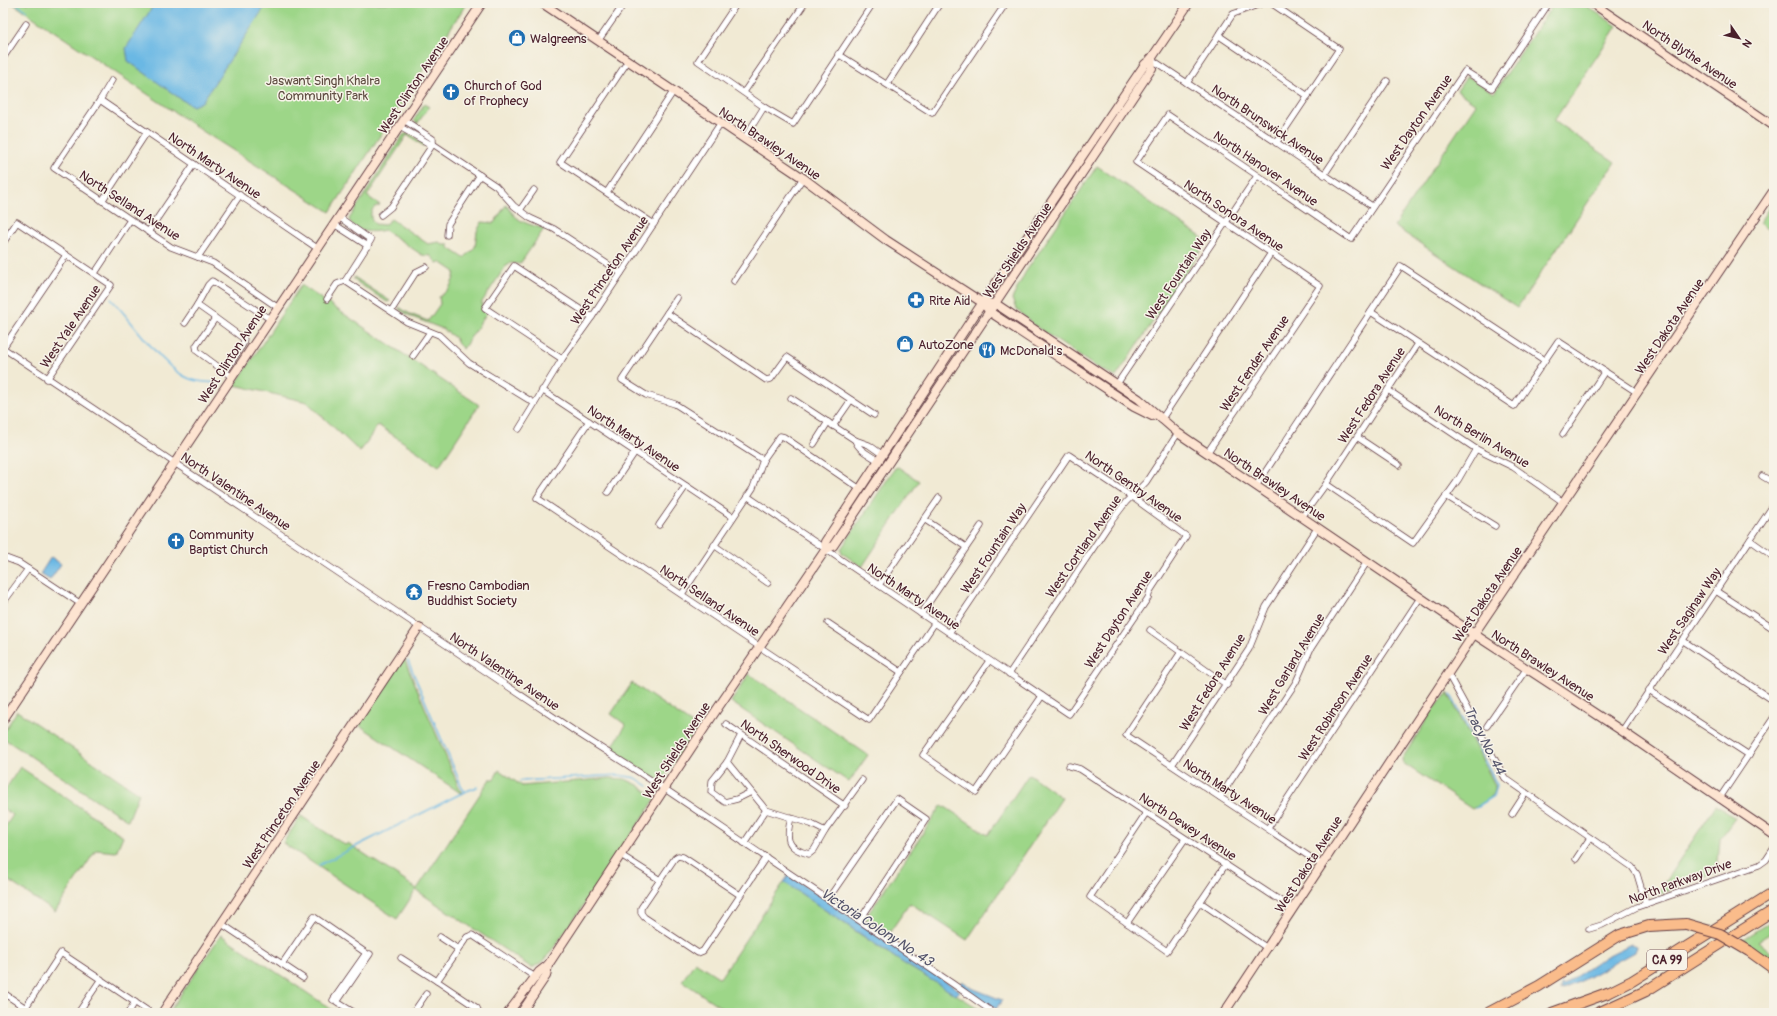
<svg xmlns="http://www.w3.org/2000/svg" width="1777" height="1016" font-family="Pangolin,sans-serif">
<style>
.green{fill:#9dd688;stroke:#747a5a}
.water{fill:#6ab8e4;stroke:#5a6c88}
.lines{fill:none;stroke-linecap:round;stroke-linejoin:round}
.stream{stroke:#6ab8e4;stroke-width:1.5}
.street-casing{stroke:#633d44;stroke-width:7}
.secondary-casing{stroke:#633d44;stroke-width:10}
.highway-casing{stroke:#633d44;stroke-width:12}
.street{stroke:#fff;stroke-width:5.5}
.secondary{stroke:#fde4d1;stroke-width:8}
.highway{stroke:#fabc8b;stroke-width:10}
.highway-bridge-casing{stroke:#633d44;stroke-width:12;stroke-linecap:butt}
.highway-bridge{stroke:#fabc8b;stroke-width:10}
.labels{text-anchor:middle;stroke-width:3;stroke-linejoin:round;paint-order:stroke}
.shield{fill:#f7f3e8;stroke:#7e5f64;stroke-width:1}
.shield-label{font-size:12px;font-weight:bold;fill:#4a1f2b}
.poi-label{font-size:13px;fill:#4a1f2b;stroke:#f7f3e8;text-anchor:start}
.street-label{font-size:13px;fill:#4a1f2b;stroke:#f7f3e8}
.park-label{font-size:13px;fill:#5f4d42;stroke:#f7f3e8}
.water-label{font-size:14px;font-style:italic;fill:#55556c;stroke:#f7f3e8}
</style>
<rect width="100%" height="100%" fill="#f7f3e8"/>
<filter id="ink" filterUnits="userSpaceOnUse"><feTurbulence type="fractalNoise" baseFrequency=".025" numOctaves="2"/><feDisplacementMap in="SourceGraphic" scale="8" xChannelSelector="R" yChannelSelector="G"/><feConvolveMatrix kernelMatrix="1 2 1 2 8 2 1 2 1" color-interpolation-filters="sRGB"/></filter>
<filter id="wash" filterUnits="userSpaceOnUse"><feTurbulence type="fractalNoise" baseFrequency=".012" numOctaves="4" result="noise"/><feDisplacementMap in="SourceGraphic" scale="16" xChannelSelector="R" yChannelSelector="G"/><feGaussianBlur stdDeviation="0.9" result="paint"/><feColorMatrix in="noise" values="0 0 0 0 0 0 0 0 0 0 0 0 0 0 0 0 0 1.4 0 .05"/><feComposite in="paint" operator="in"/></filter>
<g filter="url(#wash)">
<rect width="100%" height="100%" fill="#f1ead4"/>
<g class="green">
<path d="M 12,3 L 467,3 L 330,212 L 204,132 Z"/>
<path d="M 1554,3 L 1582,3 L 1617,26 L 1554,121 L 1615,162 L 1517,308 L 1394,226 L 1476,104 L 1457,91 L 1467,76 L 1494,93 Z"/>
<path d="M 424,104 L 429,107 L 417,124 L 414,120 Z"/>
<path d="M 408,133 L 425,144 L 424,146 L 407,135 L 367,196 L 380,205 C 370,207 368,217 375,224 L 384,225 L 391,219 L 428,244 L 439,242 L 443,245 L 449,245 L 449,248 L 464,258 L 475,247 L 477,231 L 482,222 L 494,223 L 506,205 C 509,208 511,212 514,215 C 522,224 534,225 544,229 L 520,264 L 511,263 L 505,267 L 482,302 L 482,309 L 486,314 L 463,349 L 458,344 L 455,338 L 443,329 L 412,317 L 400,310 L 399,307 L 410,314 L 428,321 L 440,304 L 439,297 C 449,290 453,284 455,272 L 440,262 L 437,263 L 431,256 L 422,255 L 385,230 C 373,233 354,233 349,219 L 403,135 Z"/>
<path d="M 1097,166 L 1207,241 L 1116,377 L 1096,367 L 1035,326 L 1016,309 L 1012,299 L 1025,273 Z"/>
<path d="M 1774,200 L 1774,234 L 1759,223 Z"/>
<path d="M 354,277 L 390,301 L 387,302 L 354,280 Z"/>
<path d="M 301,285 L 479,405 L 439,466 L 378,425 L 360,452 L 307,402 L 235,385 Z"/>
<path d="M 898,467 L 919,481 L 862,567 L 842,553 L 841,549 L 895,468 Z"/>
<path d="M 404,658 L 462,794 L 359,725 Z"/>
<path d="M 749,674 L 868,755 L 849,782 L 731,702 Z"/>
<path d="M 632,683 L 698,728 L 661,783 L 611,749 L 626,725 L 611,714 Z"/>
<path d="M 1448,693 L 1495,785 C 1496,799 1482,803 1472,809 L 1403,763 L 1402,759 L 1433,710 Z"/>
<path d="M 17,711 L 139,793 L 128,821 L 3,738 L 3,733 Z"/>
<path d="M 20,767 L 123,836 L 116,852 L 96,850 L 55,912 L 3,877 L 3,830 L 13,815 L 3,808 L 3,793 Z"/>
<path d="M 499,770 L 522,786 L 610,778 L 625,779 L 638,785 L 656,798 L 579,912 L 544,961 L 532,968 L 416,890 L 397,919 L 283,843 L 301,816 L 345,845 L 348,843 L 417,889 L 490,779 L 494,779 Z"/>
<path d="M 1029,774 L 1062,798 L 967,940 L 910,903 L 887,936 L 869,924 L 866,917 L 942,805 L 988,835 Z"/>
<path d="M 1716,805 L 1735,818 L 1720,839 L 1717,873 L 1657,894 Z"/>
<path d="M 784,882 C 824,909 863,937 903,963 C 930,980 959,994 984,1013 L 729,1013 L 682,981 L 695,962 L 720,978 Z"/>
<path d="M 1774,920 L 1774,931 L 1758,941 L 1774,955 L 1774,963 L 1742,940 Z"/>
<path d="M 221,935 L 337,1013 L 168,1013 Z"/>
</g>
<g class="water">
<path d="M 155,3 L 265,3 L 264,8 L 202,102 L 193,106 L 182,100 L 128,61 L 126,48 Z"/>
<path d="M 51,557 L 61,564 L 50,580 L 40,574 Z"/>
<path d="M 789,875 L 960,991 L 956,995 L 903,963 L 784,882 Z"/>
<path d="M 1631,944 L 1636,946 L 1634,952 L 1583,980 L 1560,990 L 1561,984 L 1563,985 L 1605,957 Z"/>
<path d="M 962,981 L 974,989 L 1002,1000 L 996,1009 L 959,985 Z"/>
</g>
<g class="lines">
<g class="stream">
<path d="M 15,3 L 27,11"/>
<path d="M 111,299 C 133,321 162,368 190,379 C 200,383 210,382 220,383"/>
<path d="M 408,661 L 464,792"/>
<path d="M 1451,695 L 1497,785 L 1494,796 L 1475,808"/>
<path d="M 520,781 L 619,775 L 636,778 L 648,786"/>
<path d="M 319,865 L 464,792 L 477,787"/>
</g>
</g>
</g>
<g filter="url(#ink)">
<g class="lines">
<defs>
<g id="street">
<path d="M 737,3 L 698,61 L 764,107 L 793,124 L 873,3"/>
<path d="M 1271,3 L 1339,49 L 1276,143"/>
<path d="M 1218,35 L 1308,96"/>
<path d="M 598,41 L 621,8 L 613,3"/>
<path d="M 838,54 L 932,113 L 1006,3"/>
<path d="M 3,58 L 26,24"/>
<path d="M 1151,59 L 1372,206"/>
<path d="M 628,61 L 560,162 L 654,224"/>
<path d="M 112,80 L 100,100 L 54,168 L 171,247 L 213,263 L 277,307"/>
<path d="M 1187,83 L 1233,14 L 1263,3"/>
<path d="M 887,84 L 940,3"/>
<path d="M 744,92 L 805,3"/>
<path d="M 100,100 L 317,248"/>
<path d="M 404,120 L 433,139 L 433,144"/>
<path d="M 400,127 L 430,144 L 433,144 L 496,186 L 514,206 L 530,218 L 554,229 L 621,273"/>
<path d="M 744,139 L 764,107"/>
<path d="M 1324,175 L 1387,81"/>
<path d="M 607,192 L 673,92"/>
<path d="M 102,201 L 147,132"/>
<path d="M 520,210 L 534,190"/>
<path d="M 381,215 L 391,207 L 433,144"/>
<path d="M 334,224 L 368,246"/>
<path d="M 148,232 L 194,164"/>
<path d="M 447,235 L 448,224 L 480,175"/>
<path d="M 3,243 L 17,222 L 111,285 L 47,379"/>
<path d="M 198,257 L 240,195"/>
<path d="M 95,273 L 130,220"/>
<path d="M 345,281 L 407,322 L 439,335 L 469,363 L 534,403"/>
<path d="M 734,281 L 803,178"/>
<path d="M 677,298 L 622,380 L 646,395 L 675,404 L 763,460"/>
<path d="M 327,299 L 337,284 L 345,281 L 371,240 L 339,217"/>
<path d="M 197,305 L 208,285 L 212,281 L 270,319"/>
<path d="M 391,311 L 416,272 L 426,267"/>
<path d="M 1371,312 L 1514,406 L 1558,341 L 1638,393"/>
<path d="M 667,313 L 766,380 L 771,379 L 787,357 L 874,415"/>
<path d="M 214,317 L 244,339 L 243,344 L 225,372"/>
<path d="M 185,323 L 197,305 L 214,317 L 214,320 L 196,346 L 197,351 L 232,377"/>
<path d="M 3,348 L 576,732 L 665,789 L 953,984 L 994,1013"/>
<path d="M 3,348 L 66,255"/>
<path d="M 413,356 L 430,332"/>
<path d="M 562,359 L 485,308 L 514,266 L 592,317"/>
<path d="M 1117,384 L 1257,176"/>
<path d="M 542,390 L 733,517"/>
<path d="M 1388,390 L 1476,449 L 1513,467 L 1563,502"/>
<path d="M 791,398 L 855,440"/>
<path d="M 1161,420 L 1271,253"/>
<path d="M 589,421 L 537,498 L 869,720 L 934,624"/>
<path d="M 833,426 L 851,400"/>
<path d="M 519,429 L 562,359 L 592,317 L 720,124"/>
<path d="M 1563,434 L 1605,371"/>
<path d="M 1357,437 L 1399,465"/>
<path d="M 814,444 L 828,422"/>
<path d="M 1207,453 L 1320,286 L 1136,162 L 1168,115 L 1351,239 L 1465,71 L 1492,88 L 1549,3"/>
<path d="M 879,461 C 871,456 858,450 855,440 L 869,445 L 883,455"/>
<path d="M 1762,476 L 1774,483"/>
<path d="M 1326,484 L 1413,543 L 1458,480 L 1476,449"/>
<path d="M 1256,486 L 1401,266 L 1544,360"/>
<path d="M 608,492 L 635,452"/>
<path d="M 747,496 L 1069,714 L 1148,598 L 1150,591 L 1186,536 L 1132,497 L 1069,455 L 949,633"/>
<path d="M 1446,496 L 1495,526"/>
<path d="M 1302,517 L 1326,484 L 1418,344"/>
<path d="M 924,519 L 966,547"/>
<path d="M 659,525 L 686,486"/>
<path d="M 1750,540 L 1774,557"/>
<path d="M 714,545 L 768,583"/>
<path d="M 3,557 L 19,563 L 81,604"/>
<path d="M 879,585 L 939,498"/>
<path d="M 1716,591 L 1774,629"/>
<path d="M 682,594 L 753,488 L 763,460 L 780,436 L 784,437 L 860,489"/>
<path d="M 3,603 L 28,569"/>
<path d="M 921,614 L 981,526"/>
<path d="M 828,623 L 901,672"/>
<path d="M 1150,630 L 1227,685"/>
<path d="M 1682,640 L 1774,701"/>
<path d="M 1181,652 L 1126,735 L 1322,865"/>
<path d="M 989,661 L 923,755 L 976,792 L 1042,696"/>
<path d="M 1009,674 L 1110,523 L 1126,502 L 1146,482 L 1178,433"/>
<path d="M 1448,674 L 1505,778 L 1632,867 L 1637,874 L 1646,904"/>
<path d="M 1649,690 L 1749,755"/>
<path d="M 726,724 L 845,806"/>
<path d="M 1487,726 L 1527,668"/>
<path d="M 1622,731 L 1774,504"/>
<path d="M 741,735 L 727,762 L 712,781 L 711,792 L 725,802 L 737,799 L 751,792"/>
<path d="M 727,762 L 766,810 L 811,824 L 825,831"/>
<path d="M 1172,765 L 1249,649 L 1266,607 L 1318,527"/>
<path d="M 1069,766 L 1080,769 L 1293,909"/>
<path d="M 1220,797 L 1296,682 L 1311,648 L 1367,562"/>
<path d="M 1719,799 L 1774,717"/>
<path d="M 1146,813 L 1090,897 L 1167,951 L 1226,864"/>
<path d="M 1512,814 L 1525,794"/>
<path d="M 791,817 C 786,838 785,848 809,854 L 814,850 L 825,831 L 862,780"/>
<path d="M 1268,828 L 1420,598"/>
<path d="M 744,843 L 766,810"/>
<path d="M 621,855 L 660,880"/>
<path d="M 1576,859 L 1590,838"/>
<path d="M 740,895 L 683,857 L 678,856 L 675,858 L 641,908 L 641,913 L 644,917 L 698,953 L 703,951 L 766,857"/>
<path d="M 828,899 L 897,799 L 926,819 L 860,920"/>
<path d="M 1200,902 L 1267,948"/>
<path d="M 1127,923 L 1185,839"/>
<path d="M 222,924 L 282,964 L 314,917 L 366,953 L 333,1000"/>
<path d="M 1589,929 L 1602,925 L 1637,907 L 1759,865 L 1766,860 L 1774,848"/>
<path d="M 440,937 L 458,949"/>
<path d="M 401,958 L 437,981"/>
<path d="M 282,964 L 303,978"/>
<path d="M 5,994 L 33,1013"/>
<path d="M 22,1013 L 61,953 L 151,1013"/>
<path d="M 78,1013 L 101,979"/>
<path d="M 128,1013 L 135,1002"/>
<path d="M 355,1013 L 337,1002 L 370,954"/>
<path d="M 413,1013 L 426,994"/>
<path d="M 479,1013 L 477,1008 L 437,981 L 467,937 L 472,935 L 535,977"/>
</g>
<g id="secondary">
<path d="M 542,3 L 803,178 L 886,240 L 983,303 L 990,312 L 1134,407 L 1152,416"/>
<path d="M 1592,3 L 1774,126"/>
<path d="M 983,303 L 996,304 L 1139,399 L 1178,433 L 1474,634 L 1622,731 L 1774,835"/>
<path d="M 826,549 L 825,542 L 977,311 L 1145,64 L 1151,59 L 1189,3"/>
<path d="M 3,720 L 482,3"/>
<path d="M 162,1013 L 419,627"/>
<path d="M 508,1013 L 539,972 L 548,965 L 711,718 L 826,549 L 833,546 L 1152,68 L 1151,59"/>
<path d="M 521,1013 L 546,976 L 548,965"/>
<path d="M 1224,1013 L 1474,634 L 1774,190"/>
</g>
<g id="highway">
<path d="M 1749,951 L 1774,969"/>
<path d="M 1488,1013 L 1539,986 L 1620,935 L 1649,926 L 1686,924"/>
<path d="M 1552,1013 L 1610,992 L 1632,981 L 1774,892"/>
<path d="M 1598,1013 L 1646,991 L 1774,910"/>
</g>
</defs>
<use href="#street" class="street-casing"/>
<use href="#secondary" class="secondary-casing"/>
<use href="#highway" class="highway-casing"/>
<use href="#street" class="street"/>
<use href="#secondary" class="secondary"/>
<use href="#highway" class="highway"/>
<defs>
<path id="highway-bridge" d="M 1686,924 L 1720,934 L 1749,951"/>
</defs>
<use href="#highway-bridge" class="highway-bridge-casing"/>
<use href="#highway-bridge" class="highway-bridge"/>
</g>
</g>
<defs>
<symbol id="shop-disc" viewBox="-11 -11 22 22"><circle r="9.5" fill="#1f6fb2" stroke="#f7f3e8"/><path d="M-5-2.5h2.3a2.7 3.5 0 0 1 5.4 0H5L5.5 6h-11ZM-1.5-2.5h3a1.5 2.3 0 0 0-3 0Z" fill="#fff"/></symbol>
<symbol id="church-disc" viewBox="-11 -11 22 22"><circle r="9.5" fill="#1f6fb2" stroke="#f7f3e8"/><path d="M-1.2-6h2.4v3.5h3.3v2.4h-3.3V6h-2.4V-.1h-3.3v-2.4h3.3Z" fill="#fff"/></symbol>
<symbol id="pharmacy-disc" viewBox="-11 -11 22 22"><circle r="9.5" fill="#1f6fb2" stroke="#f7f3e8"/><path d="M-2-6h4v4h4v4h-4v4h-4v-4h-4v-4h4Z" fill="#fff"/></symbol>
<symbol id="restaurant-disc" viewBox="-11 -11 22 22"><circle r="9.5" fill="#1f6fb2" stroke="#f7f3e8"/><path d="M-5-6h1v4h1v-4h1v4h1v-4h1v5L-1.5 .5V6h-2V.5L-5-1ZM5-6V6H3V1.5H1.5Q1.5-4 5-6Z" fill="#fff"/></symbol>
<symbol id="temple-disc" viewBox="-11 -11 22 22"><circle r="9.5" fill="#1f6fb2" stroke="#f7f3e8"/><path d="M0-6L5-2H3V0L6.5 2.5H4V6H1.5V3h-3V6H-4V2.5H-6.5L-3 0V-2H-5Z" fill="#fff"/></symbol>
</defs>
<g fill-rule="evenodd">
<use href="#shop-disc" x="507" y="28" width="20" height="20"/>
<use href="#church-disc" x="441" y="82" width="20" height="20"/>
<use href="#pharmacy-disc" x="906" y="290" width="20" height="20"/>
<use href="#shop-disc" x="895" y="334" width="20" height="20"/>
<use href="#restaurant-disc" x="977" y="340" width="20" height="20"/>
<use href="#church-disc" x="166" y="531" width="20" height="20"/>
<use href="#temple-disc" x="404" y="582" width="20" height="20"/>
</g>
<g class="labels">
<rect class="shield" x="1647" y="950" width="40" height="20" rx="3"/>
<g class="shield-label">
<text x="1667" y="964">CA 99</text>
</g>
<g class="poi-label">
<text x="530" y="43">Walgreens</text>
<text x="464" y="90">Church of God<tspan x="464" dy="15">of Prophecy</tspan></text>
<text x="929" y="305">Rite Aid</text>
<text x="918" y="349">AutoZone</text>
<text x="1000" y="355">McDonald's</text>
<text x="189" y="539">Community<tspan x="189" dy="15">Baptist Church</tspan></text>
<text x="427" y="590">Fresno Cambodian<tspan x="427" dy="15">Buddhist Society</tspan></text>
</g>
<g class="street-label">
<text transform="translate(1690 54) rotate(34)" y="5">North Blythe Avenue</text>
<text transform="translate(413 85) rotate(-56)" y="5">West Clinton Avenue</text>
<text transform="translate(1416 122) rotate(-55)" y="5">West Dayton Avenue</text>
<text transform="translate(1268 124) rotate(34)" y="5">North Brunswick Avenue</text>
<text transform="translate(770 143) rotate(34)" y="5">North Brawley Avenue</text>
<text transform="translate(215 165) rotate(34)" y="5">North Marty Avenue</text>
<text transform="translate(1266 168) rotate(34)" y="5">North Hanover Avenue</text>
<text transform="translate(130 205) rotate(33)" y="5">North Selland Avenue</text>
<text transform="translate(1234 215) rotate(34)" y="5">North Sonora Avenue</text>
<text transform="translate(1017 250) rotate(-56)" y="5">West Shields Avenue</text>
<text transform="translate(609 270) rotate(-56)" y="5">West Princeton Avenue</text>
<text transform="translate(1178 274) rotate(-56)" y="5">West Fountain Way</text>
<text transform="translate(70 326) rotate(-56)" y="5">West Yale Avenue</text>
<text transform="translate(1669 326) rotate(-56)" y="5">West Dakota Avenue</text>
<text transform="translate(232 354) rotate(-57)" y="5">West Clinton Avenue</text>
<text transform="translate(1254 363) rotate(-56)" y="5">West Fender Avenue</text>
<text transform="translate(1371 395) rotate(-57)" y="5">West Fedora Avenue</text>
<text transform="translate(1482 436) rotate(31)" y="5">North Berlin Avenue</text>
<text transform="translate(634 438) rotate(34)" y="5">North Marty Avenue</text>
<text transform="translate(1275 484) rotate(34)" y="5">North Brawley Avenue</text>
<text transform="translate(1134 486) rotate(35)" y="5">North Gentry Avenue</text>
<text transform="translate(236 491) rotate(34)" y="5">North Valentine Avenue</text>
<text transform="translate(1083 546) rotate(-55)" y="5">West Cortland Avenue</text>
<text transform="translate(993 548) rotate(-56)" y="5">West Fountain Way</text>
<text transform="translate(1487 594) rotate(-56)" y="5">West Dakota Avenue</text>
<text transform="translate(914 596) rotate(34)" y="5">North Marty Avenue</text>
<text transform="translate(710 600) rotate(34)" y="5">North Selland Avenue</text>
<text transform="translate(1689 611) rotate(-56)" y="5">West Saginaw Way</text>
<text transform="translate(1118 619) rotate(-57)" y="5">West Dayton Avenue</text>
<text transform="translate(1291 664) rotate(-59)" y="5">West Garland Avenue</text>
<text transform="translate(1543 665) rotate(33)" y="5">North Brawley Avenue</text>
<text transform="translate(505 671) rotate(34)" y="5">North Valentine Avenue</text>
<text transform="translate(1212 682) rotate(-58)" y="5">West Fedora Avenue</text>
<text transform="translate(1335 707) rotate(-57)" y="5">West Robinson Avenue</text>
<text transform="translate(676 750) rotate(-57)" y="5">West Shields Avenue</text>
<text transform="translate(791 756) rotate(35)" y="5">North Sherwood Drive</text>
<text transform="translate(1230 791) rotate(33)" y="5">North Marty Avenue</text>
<text transform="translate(281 814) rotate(-56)" y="5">West Princeton Avenue</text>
<text transform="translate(1188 826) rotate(33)" y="5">North Dewey Avenue</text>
<text transform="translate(1308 864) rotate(-57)" y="5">West Dakota Avenue</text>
<text transform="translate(1680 881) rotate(-20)" y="5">North Parkway Drive</text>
</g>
<g class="park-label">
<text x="323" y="85">Jaswant Singh Khalra<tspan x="323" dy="15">Community Park</tspan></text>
</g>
<g class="water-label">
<text transform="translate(1485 740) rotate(63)" y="5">Tracy No. 44</text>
<text transform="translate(877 927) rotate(33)" y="5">Victoria Colony No. 43</text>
</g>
</g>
<rect width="1777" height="1016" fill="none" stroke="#f7f3e8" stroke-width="16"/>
<g transform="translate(1739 38) rotate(124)" stroke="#f7f3e8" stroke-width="3" paint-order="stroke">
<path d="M0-3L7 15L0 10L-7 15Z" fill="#4a1f2b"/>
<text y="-6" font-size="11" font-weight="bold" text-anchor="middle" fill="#4a1f2b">N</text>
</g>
</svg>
